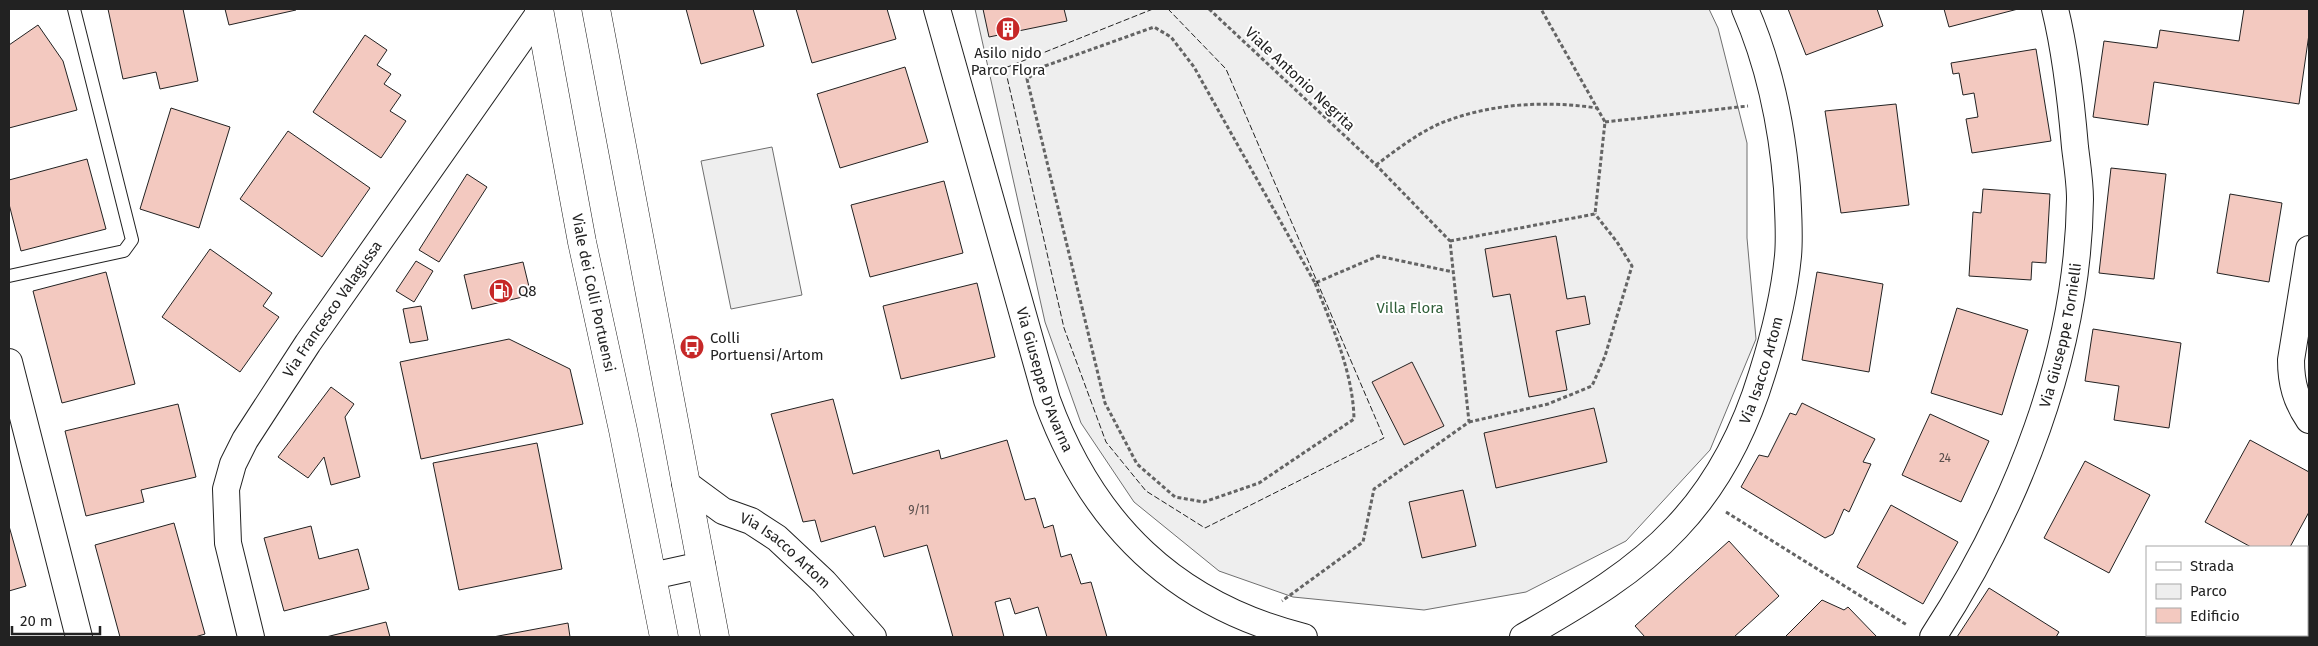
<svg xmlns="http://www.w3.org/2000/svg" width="2318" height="646" font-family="'Fira Sans',sans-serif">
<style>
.green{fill:#eee;stroke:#6f6f6f}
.building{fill:#f3c9c0;stroke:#222}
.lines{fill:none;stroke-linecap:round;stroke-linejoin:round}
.service-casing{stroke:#222;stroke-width:14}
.minor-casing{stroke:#222;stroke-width:28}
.tertiary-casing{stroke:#222;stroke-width:29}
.path{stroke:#646464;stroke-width:3;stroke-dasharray:4 2.5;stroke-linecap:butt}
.service{stroke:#fff;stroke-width:12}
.minor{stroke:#fff;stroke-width:26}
.tertiary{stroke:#fff;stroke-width:28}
.fence{stroke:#222;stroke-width:1;stroke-dasharray:6 2.5;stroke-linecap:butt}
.labels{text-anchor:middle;stroke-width:4;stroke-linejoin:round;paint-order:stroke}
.number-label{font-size:12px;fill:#564c4a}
.poi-label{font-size:15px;fill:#222;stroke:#fff;text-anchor:start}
.street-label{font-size:15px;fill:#222;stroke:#fff}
.park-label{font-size:15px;fill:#2f5e38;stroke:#fff}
</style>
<rect width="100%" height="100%" fill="#fff"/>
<g class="green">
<path d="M 975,9 L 1709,9 L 1718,28 L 1747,143 L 1747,238 L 1756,339 L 1710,450 L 1626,541 L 1526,592 L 1424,610 L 1293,597 L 1219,571 L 1134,502 L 1081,423 L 1045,322 Z"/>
<path d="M 772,147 L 802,295 L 731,309 L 701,161 Z"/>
</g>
<g class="building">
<path d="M 108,9 L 183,9 L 198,81 L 160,89 L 156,72 L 123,79 Z"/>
<path d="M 225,9 L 296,9 L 296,10 L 229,25 Z"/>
<path d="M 686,9 L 753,9 L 764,46 L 701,64 Z"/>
<path d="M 796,9 L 887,9 L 896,39 L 812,63 Z"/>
<path d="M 983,9 L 1064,9 L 1067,21 L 989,37 Z"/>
<path d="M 1788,9 L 1877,9 L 1883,26 L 1806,55 Z"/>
<path d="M 1944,9 L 2018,9 L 1949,27 Z"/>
<path d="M 2244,9 L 2309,9 L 2309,34 L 2299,104 L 2154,82 L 2148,125 L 2093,117 L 2104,41 L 2157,48 L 2160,30 L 2239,41 Z"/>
<path d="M 38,25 L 63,61 L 77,110 L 9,128 L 9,45 Z"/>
<path d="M 365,35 L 387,50 L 377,65 L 391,74 L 384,84 L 401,95 L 390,111 L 406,121 L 381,158 L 313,112 Z"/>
<path d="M 2036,49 L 2051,141 L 1972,153 L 1966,119 L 1978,117 L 1974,93 L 1963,95 L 1959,73 L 1953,74 L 1951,63 Z"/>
<path d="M 905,67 L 928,142 L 840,168 L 817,94 Z"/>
<path d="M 1896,104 L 1909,205 L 1841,213 L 1825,111 Z"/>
<path d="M 171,108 L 230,127 L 199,228 L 140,209 Z"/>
<path d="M 288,131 L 370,188 L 322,257 L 240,199 Z"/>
<path d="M 87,159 L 106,229 L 21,251 L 9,204 L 9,180 Z"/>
<path d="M 2111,168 L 2166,174 L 2154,279 L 2099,273 Z"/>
<path d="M 467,174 L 487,187 L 439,262 L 419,250 Z"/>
<path d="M 944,181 L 963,253 L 870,277 L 851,205 Z"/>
<path d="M 1983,189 L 2050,194 L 2046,263 L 2032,262 L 2031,280 L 1969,276 L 1973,212 L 1981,213 Z"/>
<path d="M 2230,194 L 2282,203 L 2269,282 L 2217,273 Z"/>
<path d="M 1556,236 L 1567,299 L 1585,296 L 1590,324 L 1556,331 L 1567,390 L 1529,397 L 1510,294 L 1493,297 L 1485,249 Z"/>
<path d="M 210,249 L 272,293 L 263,306 L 279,317 L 240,372 L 162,317 Z"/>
<path d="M 416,261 L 433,271 L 414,302 L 396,291 Z"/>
<path d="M 523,262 L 531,295 L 472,309 L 464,275 Z"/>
<path d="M 106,272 L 135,384 L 62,403 L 33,291 Z"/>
<path d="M 1817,272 L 1883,284 L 1869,372 L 1802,360 Z"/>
<path d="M 977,283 L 995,357 L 901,379 L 883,306 Z"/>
<path d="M 421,306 L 428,340 L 410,343 L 403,309 Z"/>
<path d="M 1957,308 L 2028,330 L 2002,415 L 1931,393 Z"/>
<path d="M 2093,329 L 2181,343 L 2169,428 L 2114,420 L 2119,386 L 2085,381 Z"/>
<path d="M 509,339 L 570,369 L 583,424 L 421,459 L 400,362 Z"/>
<path d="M 1412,362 L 1444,426 L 1404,445 L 1372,382 Z"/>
<path d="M 331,387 L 354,404 L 345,417 L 360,477 L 331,485 L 324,457 L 308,478 L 278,457 Z"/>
<path d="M 833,399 L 853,474 L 939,450 L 941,459 L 1007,440 L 1025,500 L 1035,498 L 1044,528 L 1053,525 L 1061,557 L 1071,554 L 1081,584 L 1091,582 L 1107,637 L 1047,637 L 1038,607 L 1015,614 L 1010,598 L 995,602 L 1004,637 L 953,637 L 927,545 L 884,557 L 875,526 L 821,542 L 815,520 L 803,522 L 771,414 Z"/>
<path d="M 1802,403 L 1875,439 L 1863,462 L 1871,464 L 1849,512 L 1844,509 L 1833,534 L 1825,538 L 1741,487 L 1759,455 L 1768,457 L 1790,413 L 1796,415 Z"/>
<path d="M 178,404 L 196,477 L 141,490 L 144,502 L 86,516 L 65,431 Z"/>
<path d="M 1594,408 L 1607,462 L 1496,488 L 1484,433 Z"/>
<path d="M 1930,414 L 1989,441 L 1961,502 L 1902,475 Z"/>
<path d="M 2250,440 L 2309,472 L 2309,512 L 2290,547 L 2251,547 L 2205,522 Z"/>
<path d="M 537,443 L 562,569 L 459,590 L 433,463 Z"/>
<path d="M 2085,461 L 2150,495 L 2109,573 L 2044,538 Z"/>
<path d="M 1463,490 L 1476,546 L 1422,558 L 1409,502 Z"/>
<path d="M 1891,505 L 1958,542 L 1923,604 L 1857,567 Z"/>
<path d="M 174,523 L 205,634 L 195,637 L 120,637 L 95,545 Z"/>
<path d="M 9,526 L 26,586 L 9,591 Z"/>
<path d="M 311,526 L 319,559 L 358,549 L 369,589 L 284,611 L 264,538 Z"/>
<path d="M 1729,541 L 1779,596 L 1734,637 L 1645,637 L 1635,626 Z"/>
<path d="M 1989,588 L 2059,632 L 2056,637 L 1957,637 Z"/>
<path d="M 1822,600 L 1844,610 L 1848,607 L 1877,637 L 1785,637 Z"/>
<path d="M 386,622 L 390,637 L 326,637 Z"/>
<path d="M 568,623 L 570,637 L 493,637 Z"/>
<path d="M 2149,635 L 2198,635 L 2201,637 L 2147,637 Z"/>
</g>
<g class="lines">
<defs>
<path id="service" d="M 9,276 L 124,251 L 132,240 L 74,9"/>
<g id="minor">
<path id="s1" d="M 937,9 L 1047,400 C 1092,524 1175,605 1304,637"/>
<path d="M 2309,249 L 2291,360 C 2291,383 2296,401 2309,420"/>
<path d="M 9,362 L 79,637"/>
<path id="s2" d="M 685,483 L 723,511 L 751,521 L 777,538 L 824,582 L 873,637"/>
<path d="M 652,576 L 702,565"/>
<path id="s3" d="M 251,637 L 228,543 L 226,489 L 233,464 L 245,440 L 308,343 L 540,12"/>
<path id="s4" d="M 1523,637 C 1578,605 1632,575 1676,528 C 1717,485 1745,430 1762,374 C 1774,336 1784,297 1788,256 C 1790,234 1788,211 1787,188 C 1782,126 1770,66 1745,9"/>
<path id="s5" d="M 1933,637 C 2017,508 2078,355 2080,199 C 2080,182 2077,164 2075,147 C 2071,100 2066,54 2055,9"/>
</g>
<g id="tertiary">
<path id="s6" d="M 539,9 L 582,242 L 623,430 L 664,637"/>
<path d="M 596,9 L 715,637"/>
</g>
</defs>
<use href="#service" class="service-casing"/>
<use href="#minor" class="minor-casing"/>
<use href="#tertiary" class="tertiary-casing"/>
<g class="path">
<path d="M 1209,9 L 1376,165 L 1450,241 L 1469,422 L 1374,489 L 1363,542 L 1282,601"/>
<path d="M 1605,122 L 1748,106"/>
<path d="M 1376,165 C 1399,148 1424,128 1452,119 C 1498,103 1549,101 1597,108"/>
<path d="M 1450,241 L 1595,214 L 1605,122 L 1541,9"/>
<path d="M 1315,283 C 1332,326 1353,372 1354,419 L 1259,483 L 1204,502 L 1175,497 L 1137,464 L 1105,403 L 1027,79 L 1045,66 L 1154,27 L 1171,37 L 1194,67 L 1315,283 L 1378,256 L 1453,272"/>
<path d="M 1469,422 L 1548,404 L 1592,386 L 1605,356 L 1632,266 L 1617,242 L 1595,214"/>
<path d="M 1726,512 L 1907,625"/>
</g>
<use href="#service" class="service"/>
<use href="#minor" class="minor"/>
<use href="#tertiary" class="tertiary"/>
<path class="fence" d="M 1153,9 L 1005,68 L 1064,328 L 1106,442 L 1146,491 L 1205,528 L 1384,438 L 1226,69 L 1168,9"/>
</g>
<defs>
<symbol id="building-disc" viewBox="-11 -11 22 22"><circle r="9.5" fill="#c62828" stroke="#fff"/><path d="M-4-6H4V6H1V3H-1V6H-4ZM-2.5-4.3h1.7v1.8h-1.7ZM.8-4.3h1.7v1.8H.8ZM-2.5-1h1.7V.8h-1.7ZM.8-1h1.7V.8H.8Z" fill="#fff"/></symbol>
<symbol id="fuel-disc" viewBox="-11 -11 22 22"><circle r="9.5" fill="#c62828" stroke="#fff"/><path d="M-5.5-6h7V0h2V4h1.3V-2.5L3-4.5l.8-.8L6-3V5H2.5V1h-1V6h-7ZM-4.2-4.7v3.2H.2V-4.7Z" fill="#fff"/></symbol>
<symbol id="bus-disc" viewBox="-11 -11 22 22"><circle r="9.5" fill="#c62828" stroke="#fff"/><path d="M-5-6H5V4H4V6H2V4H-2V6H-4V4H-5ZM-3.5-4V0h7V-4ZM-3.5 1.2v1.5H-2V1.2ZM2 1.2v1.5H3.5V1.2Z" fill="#fff"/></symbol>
</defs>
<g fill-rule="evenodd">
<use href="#building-disc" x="994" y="15" width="28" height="28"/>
<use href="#fuel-disc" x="487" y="277" width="28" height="28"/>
<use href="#bus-disc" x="678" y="333" width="28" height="28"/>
</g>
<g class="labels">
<g class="number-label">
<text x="1945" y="462">24</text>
<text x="919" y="514">9/11</text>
</g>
<g class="poi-label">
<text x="1008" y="58" text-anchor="middle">Asilo nido<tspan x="1008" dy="17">Parco Flora</tspan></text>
<text x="518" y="296">Q8</text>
<text x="710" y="343">Colli<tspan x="710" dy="17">Portuensi/Artom</tspan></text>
</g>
<g class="street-label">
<text transform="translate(1300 79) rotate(43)" y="5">Viale Antonio Negrita</text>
<text dy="5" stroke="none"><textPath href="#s6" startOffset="289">Viale dei Colli Portuensi</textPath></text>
<text dy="5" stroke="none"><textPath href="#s3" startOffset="361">Via Francesco Valagussa</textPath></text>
<text dy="5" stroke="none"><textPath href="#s5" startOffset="330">Via Giuseppe Tornielli</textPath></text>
<text dy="5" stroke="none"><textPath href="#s4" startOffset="370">Via Isacco Artom</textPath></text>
<text dy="5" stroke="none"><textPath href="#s1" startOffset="386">Via Giuseppe D'Avarna</textPath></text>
<text dy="5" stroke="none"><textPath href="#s2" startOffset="122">Via Isacco Artom</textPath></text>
</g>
<g class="park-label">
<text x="1410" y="313">Villa Flora</text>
</g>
</g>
<rect width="2318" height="646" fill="none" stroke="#222222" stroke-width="20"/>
<rect x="2146" y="546" width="162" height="90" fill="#ffffff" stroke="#a7a7a7"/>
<rect x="2156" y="562" width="25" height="8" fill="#ffffff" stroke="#a7a7a7"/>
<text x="2190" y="571" font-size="15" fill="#222222">Strada</text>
<rect x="2156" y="584" width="25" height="15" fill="#eeeeee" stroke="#a7a7a7"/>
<text x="2190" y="596" font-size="15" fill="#222222">Parco</text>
<rect x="2156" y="608" width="25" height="15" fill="#f3c9c0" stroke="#a7a7a7"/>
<text x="2190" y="621" font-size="15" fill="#222222">Edificio</text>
<path d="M12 626v8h88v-8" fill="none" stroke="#222222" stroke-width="2.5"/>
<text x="20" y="626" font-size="15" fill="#222222" stroke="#ffffff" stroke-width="4" paint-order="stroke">20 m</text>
</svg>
